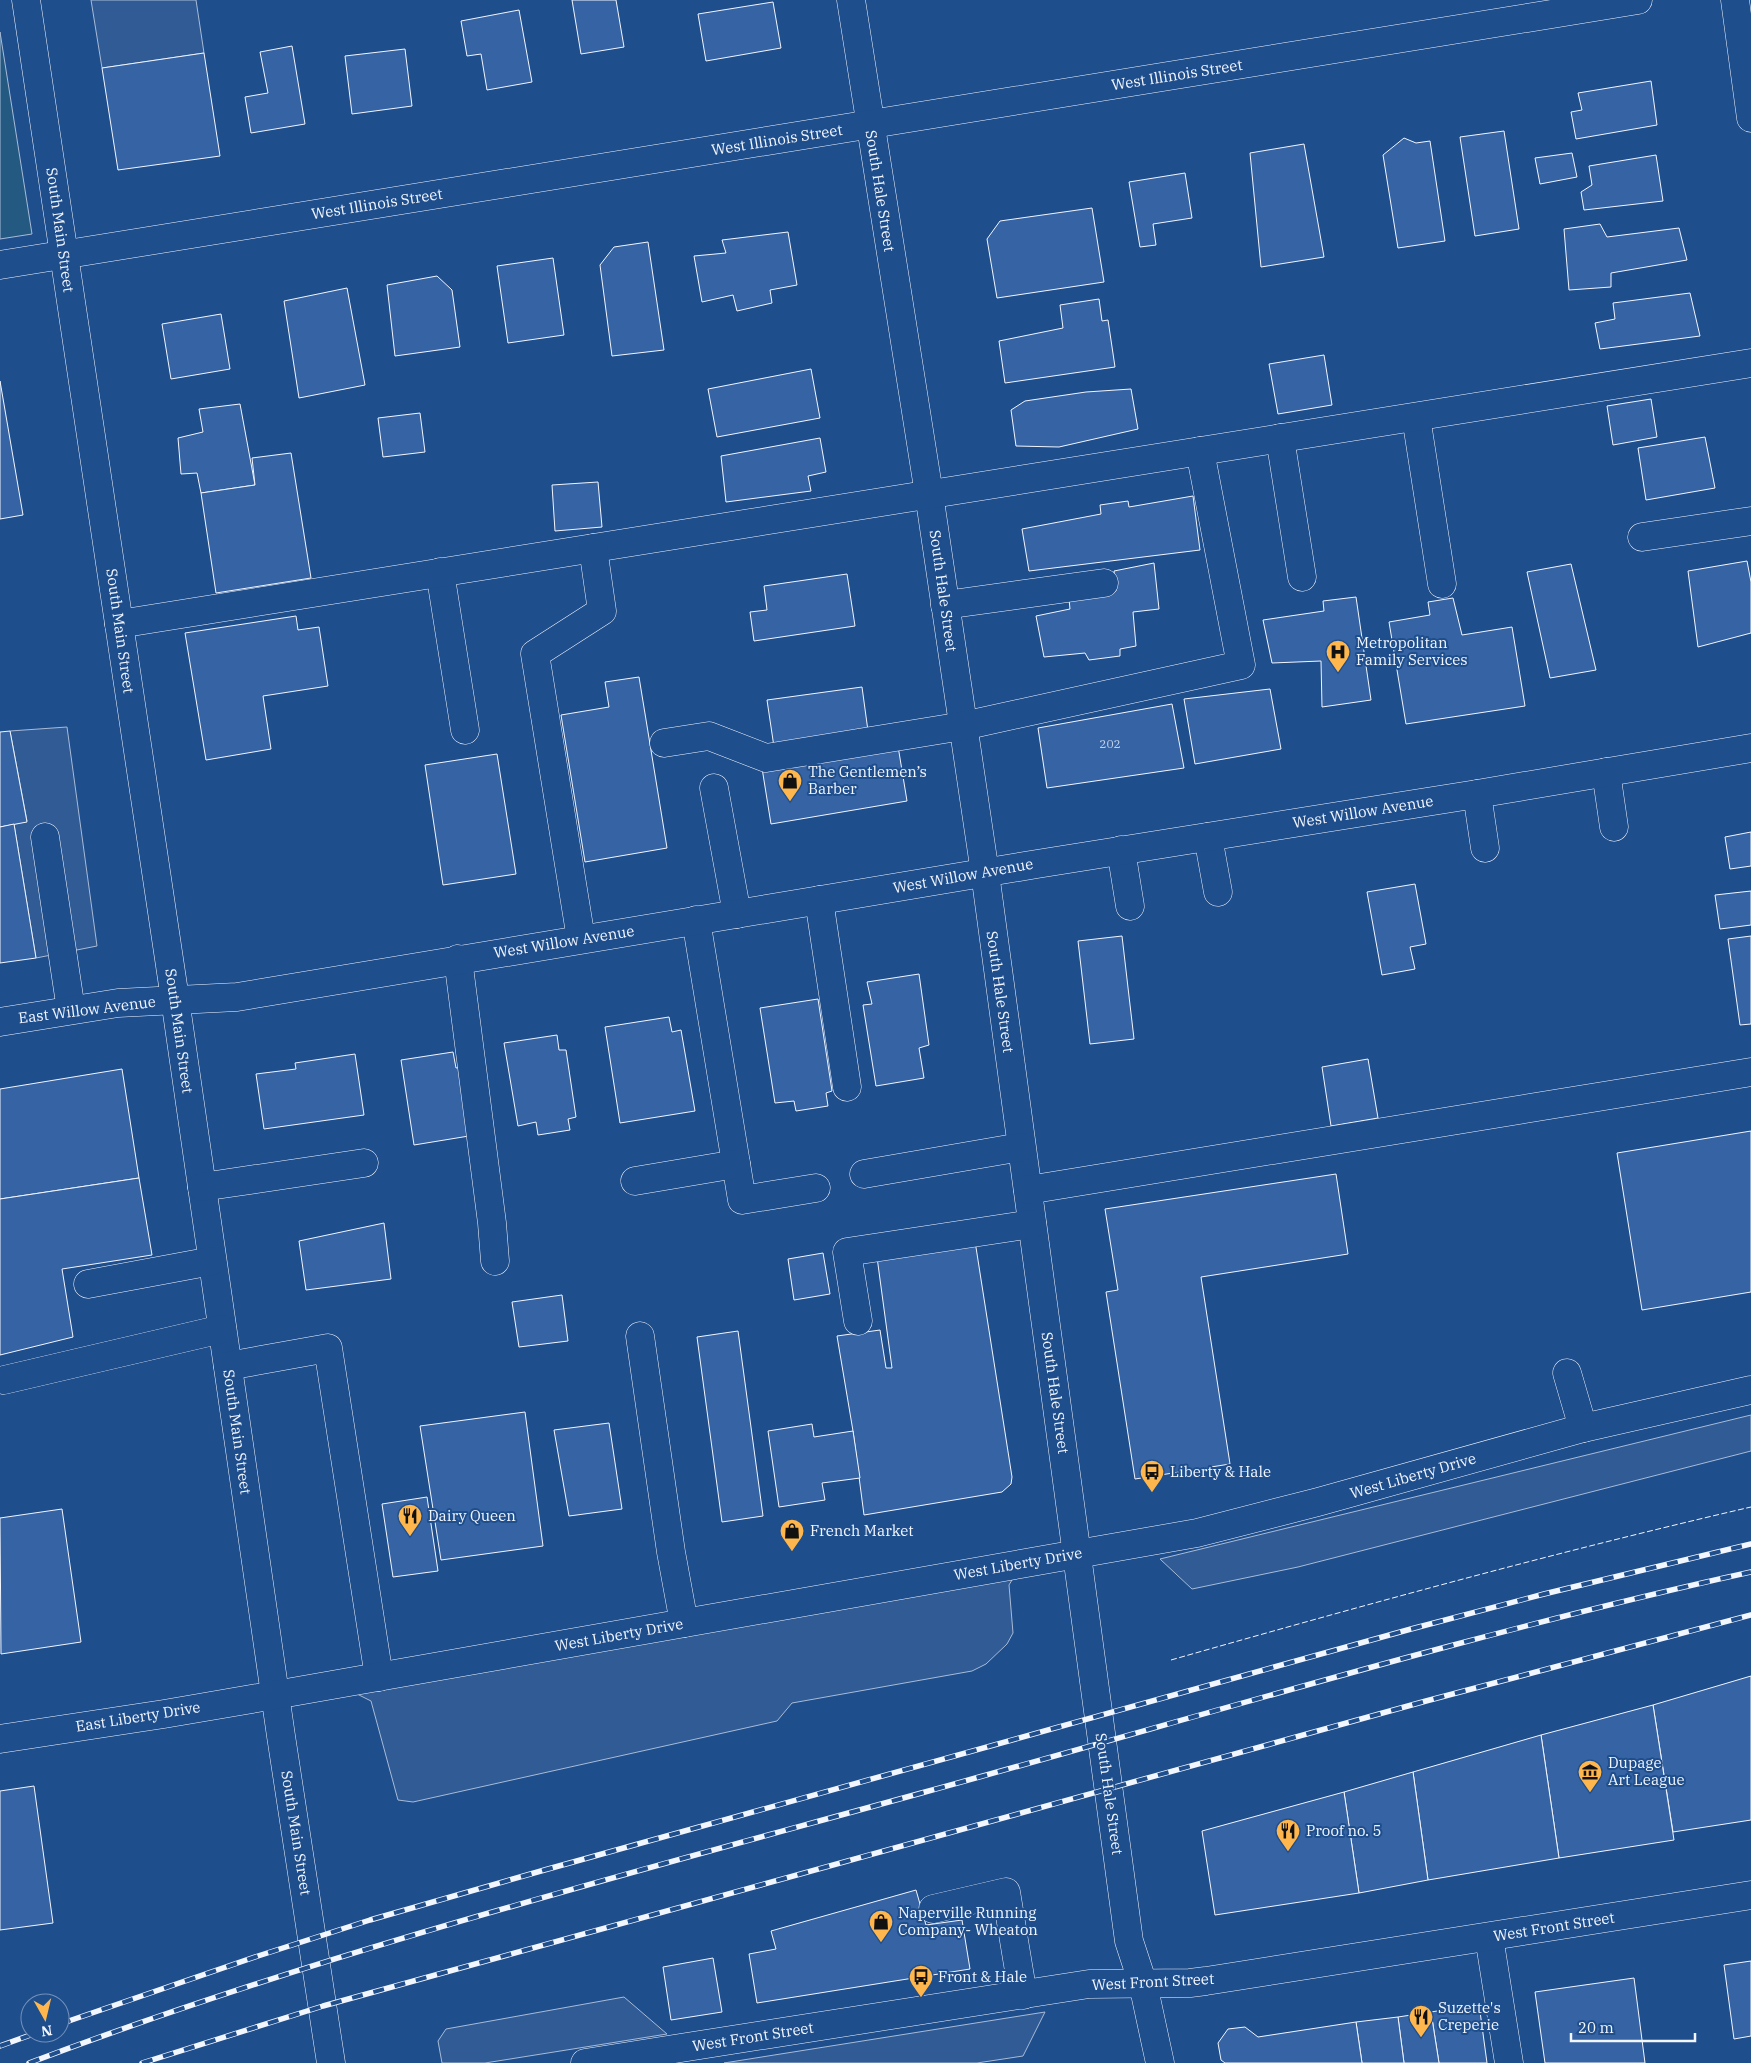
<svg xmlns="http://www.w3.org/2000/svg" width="1751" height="2063" font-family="'IBM Plex Serif',serif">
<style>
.green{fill:#245a82;stroke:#a8bbd7}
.parking{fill:#305b95;stroke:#a8bbd7}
.building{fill:#3563a3;stroke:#f2f6ff}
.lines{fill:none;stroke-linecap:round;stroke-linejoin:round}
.minor-casing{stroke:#f2f6ff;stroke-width:29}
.minor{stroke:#1f4e8c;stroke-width:28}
.rail-casing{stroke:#f2f6ff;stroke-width:5.5}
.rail{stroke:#1f4e8c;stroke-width:4;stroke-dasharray:11;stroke-linecap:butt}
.fence{stroke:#f2f6ff;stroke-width:1;stroke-dasharray:6 2.5;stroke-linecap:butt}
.labels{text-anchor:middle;stroke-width:4;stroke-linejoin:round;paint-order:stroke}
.number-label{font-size:12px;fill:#c3d1e8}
.street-label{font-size:15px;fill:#f2f6ff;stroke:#1f4e8c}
.poi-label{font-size:15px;fill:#f2f6ff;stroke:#1f4e8c;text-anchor:start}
</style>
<rect width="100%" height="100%" fill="#1f4e8c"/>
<path class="green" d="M 0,32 L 32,234 L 0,239 Z"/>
<g class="parking">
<path d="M 91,0 L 196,0 L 204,53 L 102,68 Z"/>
<path d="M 67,727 L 97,946 L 36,958 L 14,824 L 27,821 L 10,731 Z"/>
<path d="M 1751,1415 L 1751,1451 L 1298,1567 L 1192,1589 L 1160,1559 Z"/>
<path d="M 1015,1575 L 1009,1585 L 1013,1633 L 1007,1644 L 986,1664 L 972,1671 L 792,1703 L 777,1721 L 413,1802 L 398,1800 L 371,1701 L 357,1694 Z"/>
<path d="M 624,1997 L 667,2034 L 485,2063 L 442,2063 L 438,2041 L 446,2029 Z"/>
<path d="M 1045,2012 L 1023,2056 L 977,2063 L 724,2063 Z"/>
</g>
<g class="building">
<path d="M 572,0 L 616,0 L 624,47 L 581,54 Z"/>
<path d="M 773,2 L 781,48 L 706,61 L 698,14 Z"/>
<path d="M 519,10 L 532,82 L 487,90 L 481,54 L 467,56 L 461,21 Z"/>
<path d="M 292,46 L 305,124 L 251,133 L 245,97 L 268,93 L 260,52 Z"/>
<path d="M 405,49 L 412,106 L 352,114 L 345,56 Z"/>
<path d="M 204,53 L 220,156 L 118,170 L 102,68 Z"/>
<path d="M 1651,81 L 1657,125 L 1576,139 L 1571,112 L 1582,110 L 1578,93 Z"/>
<path d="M 1504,131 L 1519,229 L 1475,236 L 1460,137 Z"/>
<path d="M 1404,138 L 1416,143 L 1430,141 L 1445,241 L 1398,248 L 1383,155 Z"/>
<path d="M 1304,144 L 1324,257 L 1261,267 L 1250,153 Z"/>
<path d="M 1572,153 L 1577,177 L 1540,184 L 1535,158 Z"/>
<path d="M 1656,155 L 1663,201 L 1584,210 L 1581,192 L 1592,185 L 1589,166 Z"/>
<path d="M 1185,173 L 1192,218 L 1153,224 L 1156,245 L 1140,247 L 1129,182 Z"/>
<path d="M 1092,208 L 1104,282 L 997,298 L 987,239 L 1000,221 Z"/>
<path d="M 1600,224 L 1607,237 L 1679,228 L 1687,260 L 1611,273 L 1611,287 L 1569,290 L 1564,229 Z"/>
<path d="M 788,232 L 797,285 L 770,290 L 772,303 L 737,311 L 733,295 L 702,302 L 694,256 L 726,253 L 722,240 Z"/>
<path d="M 648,242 L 664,350 L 612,356 L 600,265 L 614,247 Z"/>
<path d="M 553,258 L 564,335 L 508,343 L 497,266 Z"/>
<path d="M 437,276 L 452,290 L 460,347 L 395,356 L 387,285 Z"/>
<path d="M 347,288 L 365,385 L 299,398 L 284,301 Z"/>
<path d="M 1690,293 L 1700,336 L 1600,349 L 1595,323 L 1615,319 L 1613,303 Z"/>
<path d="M 1099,299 L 1102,321 L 1108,320 L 1115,367 L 1005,383 L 999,341 L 1063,328 L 1060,305 Z"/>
<path d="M 221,314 L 230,369 L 171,379 L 162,324 Z"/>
<path d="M 1324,355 L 1332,405 L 1278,414 L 1269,364 Z"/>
<path d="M 811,369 L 820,418 L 717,437 L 708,389 Z"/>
<path d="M 0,381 L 23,515 L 0,519 Z"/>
<path d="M 1131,389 L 1138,429 L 1059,447 L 1016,446 L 1011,410 L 1025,401 L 1086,392 Z"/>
<path d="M 1651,399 L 1657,437 L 1613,445 L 1607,406 Z"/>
<path d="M 240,404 L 255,485 L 201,493 L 197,473 L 181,474 L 178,438 L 203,432 L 199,409 Z"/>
<path d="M 420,413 L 425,452 L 383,457 L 378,418 Z"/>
<path d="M 1705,437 L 1715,488 L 1646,500 L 1638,448 Z"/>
<path d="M 820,438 L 826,472 L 808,476 L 811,491 L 726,502 L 721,456 Z"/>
<path d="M 291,453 L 311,578 L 216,593 L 201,493 L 255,485 L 252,458 Z"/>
<path d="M 598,482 L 602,527 L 555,531 L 552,485 Z"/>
<path d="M 1193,496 L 1200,550 L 1029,571 L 1022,529 L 1101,514 L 1100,505 L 1128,501 L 1129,507 Z"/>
<path d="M 1747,561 L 1751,582 L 1751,633 L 1698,647 L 1688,571 Z"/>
<path d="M 1154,563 L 1159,609 L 1133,612 L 1136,646 L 1120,649 L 1120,656 L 1089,660 L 1085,653 L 1044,657 L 1036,616 L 1070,609 L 1069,599 L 1116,591 L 1114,571 Z"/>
<path d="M 1571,564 L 1596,670 L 1550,678 L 1527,572 Z"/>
<path d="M 847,574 L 855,626 L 754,641 L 750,612 L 767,610 L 764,586 Z"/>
<path d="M 1356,597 L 1371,700 L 1322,707 L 1321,661 L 1272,663 L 1263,620 L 1324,611 L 1323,601 Z"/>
<path d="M 1453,598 L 1462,635 L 1512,627 L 1525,706 L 1406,724 L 1389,622 L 1430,615 L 1428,602 Z"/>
<path d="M 296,616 L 298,630 L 319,627 L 328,686 L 263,696 L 271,749 L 206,760 L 185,633 Z"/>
<path d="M 639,677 L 667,848 L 585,862 L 561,715 L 609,707 L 605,682 Z"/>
<path d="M 862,687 L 868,731 L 774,747 L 767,700 Z"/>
<path d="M 1270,689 L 1281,749 L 1195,764 L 1184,699 Z"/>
<path d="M 1172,704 L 1184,768 L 1047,788 L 1038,728 Z"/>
<path d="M 10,731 L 27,822 L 0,827 L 0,732 Z"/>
<path d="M 898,746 L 907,801 L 771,824 L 762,768 Z"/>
<path d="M 497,754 L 516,874 L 443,885 L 425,765 Z"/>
<path d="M 14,824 L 36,958 L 0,963 L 0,827 Z"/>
<path d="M 1751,832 L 1751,866 L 1730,869 L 1725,837 Z"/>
<path d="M 1415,884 L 1426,944 L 1410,947 L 1415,969 L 1382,975 L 1367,892 Z"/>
<path d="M 1751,891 L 1751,925 L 1720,929 L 1715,895 Z"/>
<path d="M 1122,936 L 1134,1039 L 1090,1044 L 1078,941 Z"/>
<path d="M 1751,936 L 1751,1024 L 1740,1025 L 1728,939 Z"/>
<path d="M 919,974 L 929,1045 L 919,1048 L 924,1078 L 876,1086 L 863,1005 L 872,1004 L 867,982 Z"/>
<path d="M 818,999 L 832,1091 L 826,1093 L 828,1106 L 796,1111 L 794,1101 L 775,1103 L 760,1008 Z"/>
<path d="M 669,1017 L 672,1032 L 681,1030 L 695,1111 L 620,1123 L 605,1027 Z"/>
<path d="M 557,1035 L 559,1050 L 566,1050 L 576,1117 L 568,1119 L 570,1130 L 538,1135 L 536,1122 L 518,1126 L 504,1043 Z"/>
<path d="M 453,1052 L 456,1068 L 466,1066 L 475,1135 L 414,1145 L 401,1060 Z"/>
<path d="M 355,1054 L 364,1115 L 264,1129 L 256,1074 L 296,1069 L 295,1063 Z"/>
<path d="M 1368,1059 L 1378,1118 L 1331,1126 L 1322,1067 Z"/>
<path d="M 122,1069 L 139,1178 L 0,1199 L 0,1089 Z"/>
<path d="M 1751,1131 L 1751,1292 L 1642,1310 L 1617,1153 Z"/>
<path d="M 1336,1174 L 1348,1254 L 1201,1277 L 1230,1464 L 1135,1479 L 1106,1292 L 1118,1290 L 1105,1209 Z"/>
<path d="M 139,1178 L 152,1255 L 62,1269 L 73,1337 L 0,1355 L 0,1199 Z"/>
<path d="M 384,1223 L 391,1279 L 306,1290 L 299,1241 Z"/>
<path d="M 975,1241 L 1012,1477 L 1011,1484 L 1002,1492 L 864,1515 L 853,1431 L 837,1336 L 880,1330 L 886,1368 L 892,1368 L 877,1257 Z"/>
<path d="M 823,1253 L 830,1294 L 794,1300 L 788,1259 Z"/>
<path d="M 562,1295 L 568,1341 L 519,1347 L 512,1302 Z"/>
<path d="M 738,1331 L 763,1516 L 722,1522 L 697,1337 Z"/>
<path d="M 525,1412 L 543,1546 L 441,1560 L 420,1426 Z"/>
<path d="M 609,1423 L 622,1509 L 569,1516 L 554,1430 Z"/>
<path d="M 812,1424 L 814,1437 L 853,1431 L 860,1478 L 822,1483 L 825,1500 L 779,1507 L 768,1431 Z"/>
<path d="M 427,1497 L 438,1571 L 393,1577 L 382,1504 Z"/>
<path d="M 62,1509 L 81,1642 L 1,1654 L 0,1518 Z"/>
<path d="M 1751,1676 L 1751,1820 L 1673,1832 L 1653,1705 Z"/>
<path d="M 1653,1705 L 1674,1840 L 1559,1858 L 1541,1735 Z"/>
<path d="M 1541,1735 L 1559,1858 L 1428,1880 L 1413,1772 Z"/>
<path d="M 1413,1772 L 1428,1880 L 1359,1893 L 1344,1792 Z"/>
<path d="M 34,1786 L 53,1923 L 0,1930 L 0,1791 Z"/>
<path d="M 1344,1792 L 1359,1893 L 1215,1915 L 1202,1831 Z"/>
<path d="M 916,1890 L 926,1925 L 962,1920 L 970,1969 L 757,2003 L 749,1954 L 776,1949 L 771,1931 Z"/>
<path d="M 713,1958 L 722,2012 L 671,2020 L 663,1967 Z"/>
<path d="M 1751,1961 L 1751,2036 L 1734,2039 L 1724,1965 Z"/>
<path d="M 1634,1978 L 1645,2063 L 1545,2063 L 1535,1992 Z"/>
<path d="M 1479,2004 L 1487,2063 L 1439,2063 L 1431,2012 Z"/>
<path d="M 1431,2012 L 1439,2063 L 1404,2063 L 1398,2017 Z"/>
<path d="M 1398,2017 L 1404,2063 L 1362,2063 L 1356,2022 Z"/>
<path d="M 1356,2022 L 1362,2063 L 1225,2063 L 1221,2060 L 1218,2043 L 1228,2029 L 1245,2027 L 1258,2037 Z"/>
</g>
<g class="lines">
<defs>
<g id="minor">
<path d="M 26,0 L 175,999 L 281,1736 L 331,2063"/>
<path d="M 851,0 L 929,494 L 985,873 L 1129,1941 L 1143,1984 L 1160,2063"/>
<path d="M 1735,0 L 1751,118"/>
<path d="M 0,265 L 1638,0"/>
<path d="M 1416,417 L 1442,584"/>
<path d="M 1280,438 L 1302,577"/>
<path d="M 1642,537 L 1751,521"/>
<path d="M 440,572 L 465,730"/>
<path d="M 945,605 L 1104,583"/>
<path d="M 119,624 L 1751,363"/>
<path d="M 664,743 L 709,736 L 766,758 L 963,726 L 1241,665 L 1200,451"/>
<path d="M 1606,772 L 1614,827"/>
<path d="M 714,788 L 737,914"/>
<path d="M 1477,794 L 1485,848"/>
<path d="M 45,837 L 71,1010"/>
<path d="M 1208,837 L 1218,892"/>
<path d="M 1121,850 L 1130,906"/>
<path d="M 819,900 L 847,1087"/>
<path d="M 696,920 L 742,1200 L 816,1188"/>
<path d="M 581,939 L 535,654 L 602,611 L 593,548"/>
<path d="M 458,959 L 492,1223 L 495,1261"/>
<path d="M 0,1022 L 118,1003 L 237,997 L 1037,864 L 1477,794 L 1751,748"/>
<path d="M 864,1174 L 1021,1147"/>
<path d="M 635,1181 L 736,1164"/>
<path d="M 202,1187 L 364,1163"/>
<path d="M 1028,1190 L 1751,1072"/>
<path d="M 88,1284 L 212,1261"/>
<path d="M 858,1321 L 847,1252 L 1032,1224"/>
<path d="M 640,1336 L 671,1552 L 684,1623"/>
<path d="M 228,1366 L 328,1348 L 379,1677"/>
<path d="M 1567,1373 L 1583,1428"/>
<path d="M 4,1380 L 222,1329"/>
<path d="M 0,1739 L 164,1714 L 275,1695 L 1197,1533 L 1318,1502 L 1583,1428 L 1751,1390"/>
<path d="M 933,1909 L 1006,1892 L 1023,1995"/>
<path d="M 1489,1937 L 1509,2063"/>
<path d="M 585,2063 L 1089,1984 L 1190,1983 L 1206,1981 L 1751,1895"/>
</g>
</defs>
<use href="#minor" class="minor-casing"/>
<use href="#minor" class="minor"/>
<defs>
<g id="rail">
<path d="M 60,2024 L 258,1956 L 370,1920 L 548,1869 L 1411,1629 L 1544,1594 L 1751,1544"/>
<path d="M 0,2046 L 36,2033"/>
<path d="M 29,2063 C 321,1953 624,1875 925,1792 C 1199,1717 1473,1633 1751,1572"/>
<path d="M 142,2063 L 323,2006 L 1426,1701 L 1751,1615"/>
</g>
</defs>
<use href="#rail" class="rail-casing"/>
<use href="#rail" class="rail"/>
<path class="fence" d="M 1171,1660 C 1364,1605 1556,1552 1751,1507"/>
</g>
<defs>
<symbol id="hospital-pin" viewBox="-11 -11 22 30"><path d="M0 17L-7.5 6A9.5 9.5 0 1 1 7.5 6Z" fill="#ffb74d" stroke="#1f4e8c"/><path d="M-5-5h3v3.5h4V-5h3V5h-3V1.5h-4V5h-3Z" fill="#111"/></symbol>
<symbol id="shop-pin" viewBox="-11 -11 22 30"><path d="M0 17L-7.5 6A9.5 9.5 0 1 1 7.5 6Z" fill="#ffb74d" stroke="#1f4e8c"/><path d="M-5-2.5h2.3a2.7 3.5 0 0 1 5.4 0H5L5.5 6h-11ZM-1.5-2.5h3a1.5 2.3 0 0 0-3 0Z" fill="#111"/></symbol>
<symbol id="bus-pin" viewBox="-11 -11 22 30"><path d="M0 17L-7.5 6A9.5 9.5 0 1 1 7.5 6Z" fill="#ffb74d" stroke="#1f4e8c"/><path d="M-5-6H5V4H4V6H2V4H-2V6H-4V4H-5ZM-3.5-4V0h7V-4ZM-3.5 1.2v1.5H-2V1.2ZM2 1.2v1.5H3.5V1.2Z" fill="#111"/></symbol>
<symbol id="restaurant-pin" viewBox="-11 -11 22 30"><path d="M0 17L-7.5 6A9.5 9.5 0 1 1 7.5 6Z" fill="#ffb74d" stroke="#1f4e8c"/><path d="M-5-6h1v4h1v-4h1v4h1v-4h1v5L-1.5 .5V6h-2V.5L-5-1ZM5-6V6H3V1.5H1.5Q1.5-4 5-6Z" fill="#111"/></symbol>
<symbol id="museum-pin" viewBox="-11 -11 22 30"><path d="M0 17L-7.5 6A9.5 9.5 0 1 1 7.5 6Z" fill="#ffb74d" stroke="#1f4e8c"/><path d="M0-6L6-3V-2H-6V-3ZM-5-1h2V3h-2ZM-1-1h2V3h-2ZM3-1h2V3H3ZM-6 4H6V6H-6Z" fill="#111"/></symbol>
</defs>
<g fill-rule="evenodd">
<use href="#hospital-pin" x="1324" y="638" width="28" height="38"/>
<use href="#shop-pin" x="776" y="767" width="28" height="38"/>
<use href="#bus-pin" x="1138" y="1458" width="28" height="38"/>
<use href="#restaurant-pin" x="396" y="1502" width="28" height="38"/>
<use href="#shop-pin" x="778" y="1517" width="28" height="38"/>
<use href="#museum-pin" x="1576" y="1758" width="28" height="38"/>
<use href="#restaurant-pin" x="1274" y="1817" width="28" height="38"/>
<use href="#shop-pin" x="867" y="1908" width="28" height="38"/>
<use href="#bus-pin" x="907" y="1963" width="28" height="38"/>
<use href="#restaurant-pin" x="1407" y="2003" width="28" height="38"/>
</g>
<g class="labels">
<g class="number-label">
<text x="1110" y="748">202</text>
</g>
<g class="street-label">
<text transform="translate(1177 75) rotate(-9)" y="5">West Illinois Street</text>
<text transform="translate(777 140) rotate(-9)" y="5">West Illinois Street</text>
<text transform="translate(880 191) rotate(81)" y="5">South Hale Street</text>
<text transform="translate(377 204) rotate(-9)" y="5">West Illinois Street</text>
<text transform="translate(60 230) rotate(82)" y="5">South Main Street</text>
<text transform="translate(943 591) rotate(82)" y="5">South Hale Street</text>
<text transform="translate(120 631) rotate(82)" y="5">South Main Street</text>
<text transform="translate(1363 812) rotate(-9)" y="5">West Willow Avenue</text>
<text transform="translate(963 876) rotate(-10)" y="5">West Willow Avenue</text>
<text transform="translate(564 942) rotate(-9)" y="5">West Willow Avenue</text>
<text transform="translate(1000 992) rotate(82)" y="5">South Hale Street</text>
<text transform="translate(87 1010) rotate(-7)" y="5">East Willow Avenue</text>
<text transform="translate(179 1031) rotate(82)" y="5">South Main Street</text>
<text transform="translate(1055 1393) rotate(82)" y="5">South Hale Street</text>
<text transform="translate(237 1432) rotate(82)" y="5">South Main Street</text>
<text transform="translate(1413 1476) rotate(-16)" y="5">West Liberty Drive</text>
<text transform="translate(1018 1564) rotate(-10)" y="5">West Liberty Drive</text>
<text transform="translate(619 1635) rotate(-10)" y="5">West Liberty Drive</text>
<text transform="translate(138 1717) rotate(-9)" y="5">East Liberty Drive</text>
<text transform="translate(1109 1794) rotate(82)" y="5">South Hale Street</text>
<text transform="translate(296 1833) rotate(81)" y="5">South Main Street</text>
<text transform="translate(1554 1927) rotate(-9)" y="5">West Front Street</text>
<text transform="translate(1153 1982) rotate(-3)" y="5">West Front Street</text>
<text transform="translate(753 2037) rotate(-9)" y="5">West Front Street</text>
</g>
<g class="poi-label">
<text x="1356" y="648">Metropolitan<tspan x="1356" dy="17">Family Services</tspan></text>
<text x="808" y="777">The Gentlemen’s<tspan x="808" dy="17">Barber</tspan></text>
<text x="1170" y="1477">Liberty &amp; Hale</text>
<text x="428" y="1521">Dairy Queen</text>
<text x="810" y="1536">French Market</text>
<text x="1608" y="1768">Dupage<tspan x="1608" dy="17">Art League</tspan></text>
<text x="1306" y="1836">Proof no. 5</text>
<text x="898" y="1918">Naperville Running<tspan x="898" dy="17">Company- Wheaton</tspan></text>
<text x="938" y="1982">Front &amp; Hale</text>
<text x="1438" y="2013">Suzette's<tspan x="1438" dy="17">Creperie</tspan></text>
</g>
</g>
<g transform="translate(45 2018) rotate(172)"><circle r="24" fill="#1f4e8c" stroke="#7391ba"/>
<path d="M0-4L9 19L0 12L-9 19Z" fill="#ffb74d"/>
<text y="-8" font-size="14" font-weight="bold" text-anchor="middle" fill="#f2f6ff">N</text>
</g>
<path d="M1571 2033v8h124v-8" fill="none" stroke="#f2f6ff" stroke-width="2.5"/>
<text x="1578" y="2033" font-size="15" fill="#f2f6ff" stroke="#1f4e8c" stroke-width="4" paint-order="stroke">20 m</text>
</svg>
